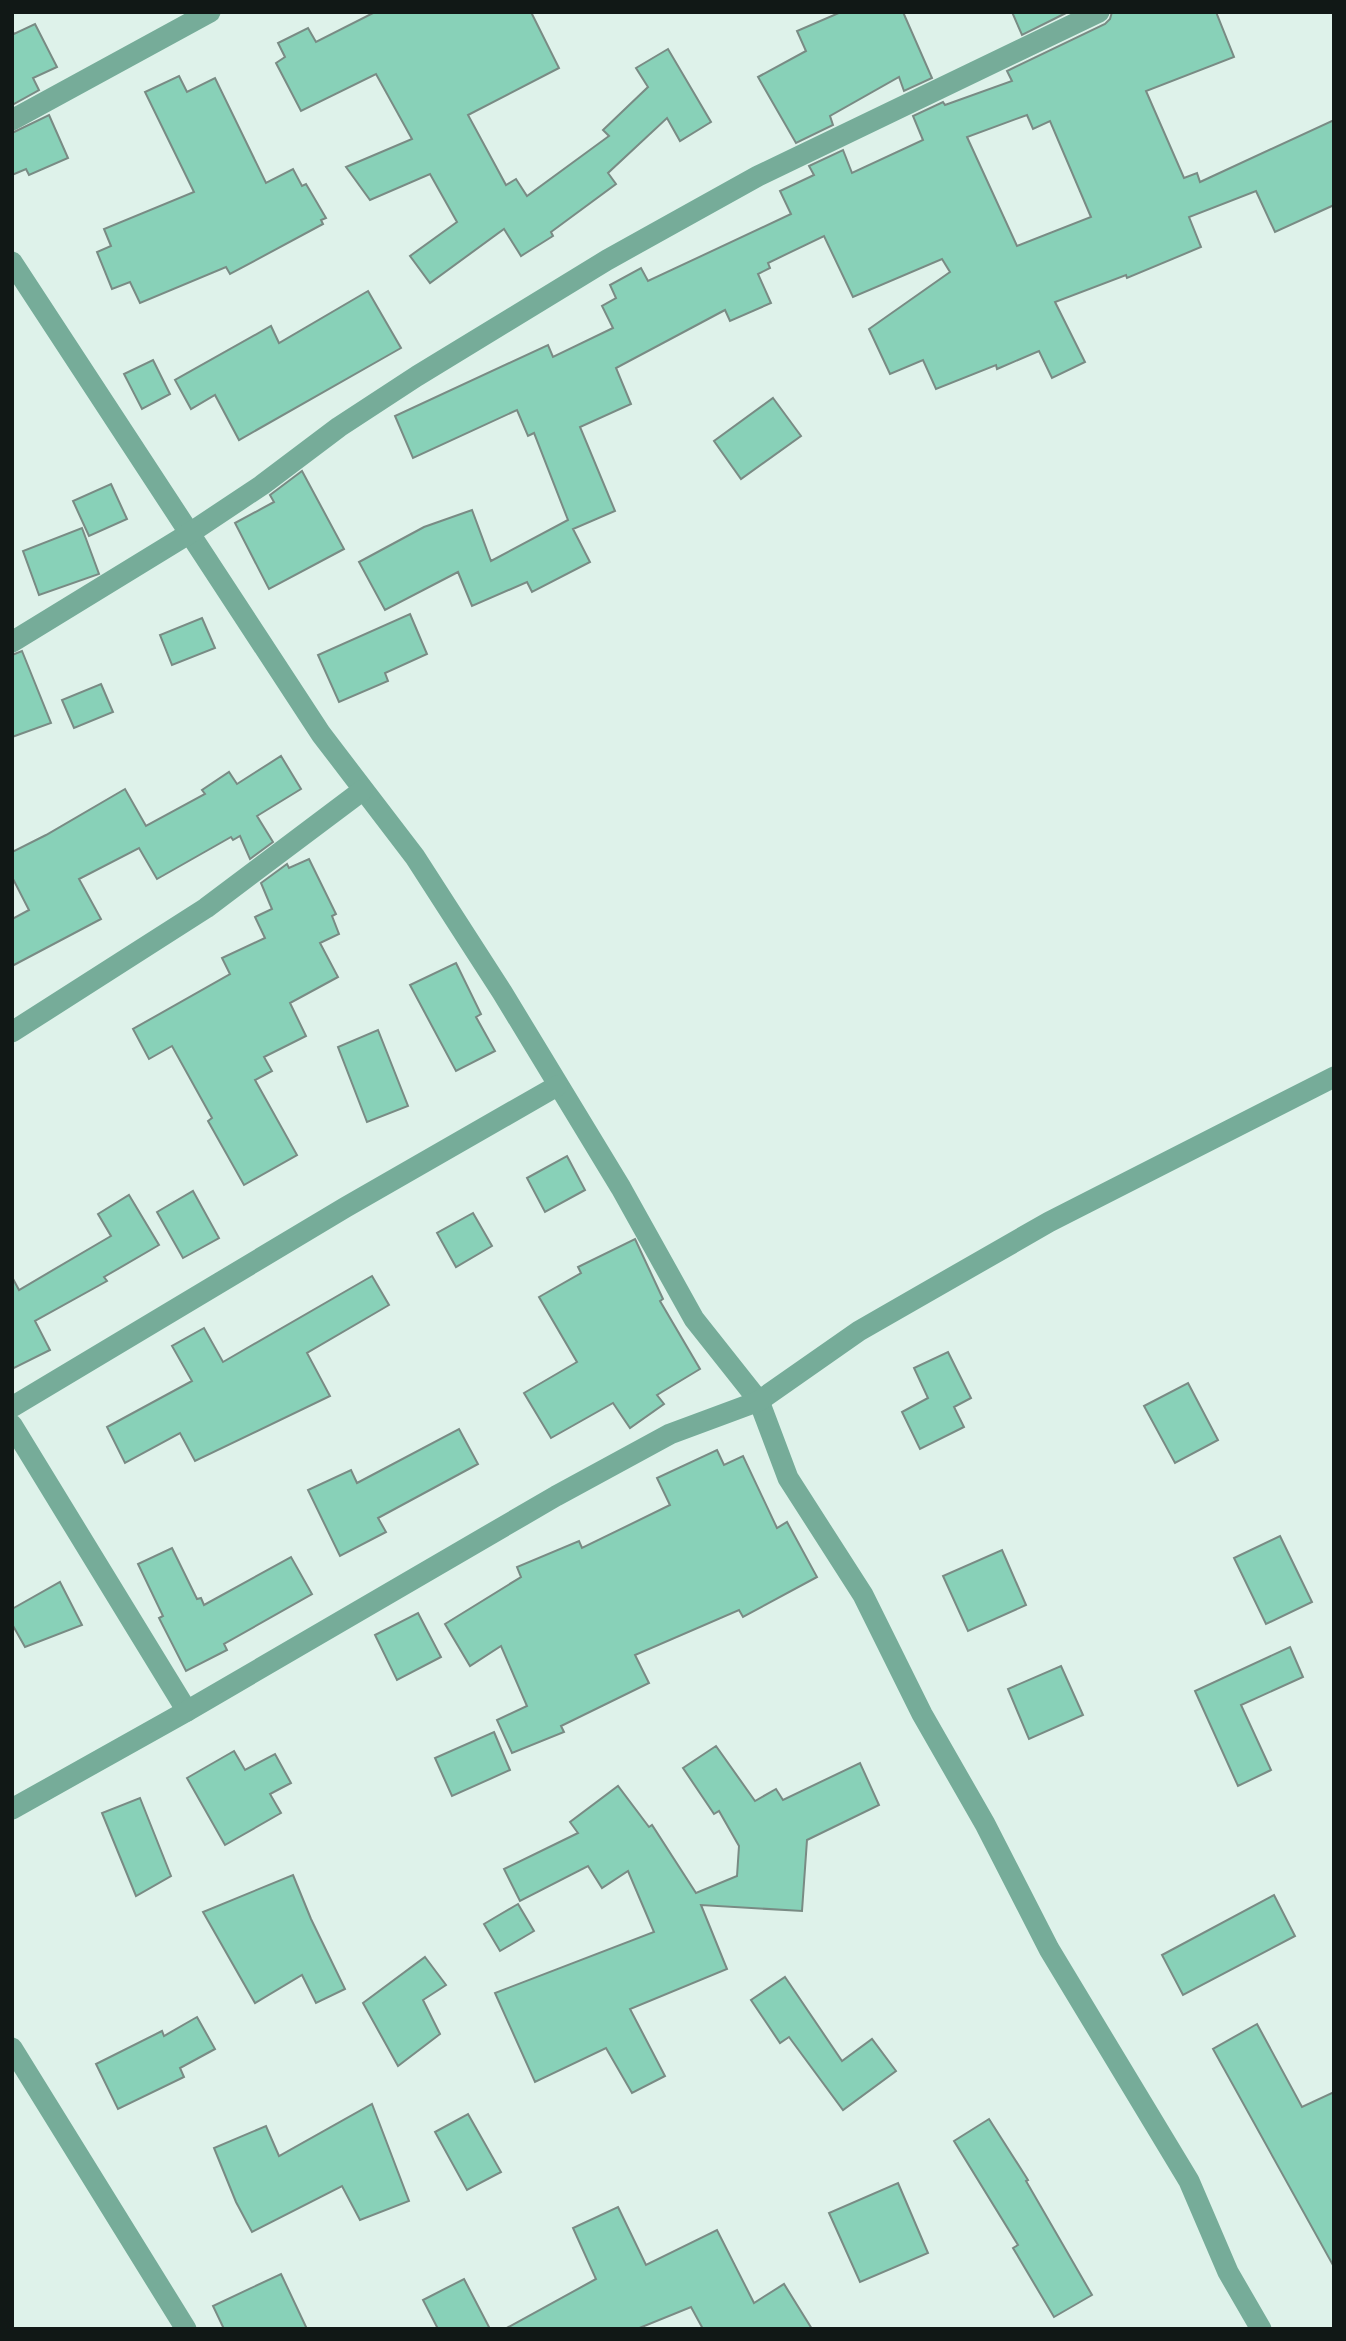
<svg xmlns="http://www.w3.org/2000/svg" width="1346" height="2341" font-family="'IBM Plex Serif',serif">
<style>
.building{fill:#88d1b8;stroke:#798b84;stroke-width:2;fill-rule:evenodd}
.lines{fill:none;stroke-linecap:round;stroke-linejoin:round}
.street{stroke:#76ac99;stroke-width:21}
</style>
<rect width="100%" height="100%" fill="#def2ea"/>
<g class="building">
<path d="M 375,12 L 531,12 L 559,68 L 468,115 L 506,185 L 516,179 L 527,196 L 609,136 L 603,130 L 648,87 L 636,68 L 668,49 L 711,122 L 680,141 L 667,118 L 608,173 L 616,184 L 551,232 L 553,236 L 521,256 L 504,229 L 430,283 L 410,256 L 457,222 L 430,174 L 370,200 L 346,167 L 412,139 L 376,74 L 301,111 L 276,63 L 285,57 L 278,43 L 308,28 L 316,42 Z"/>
<path d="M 841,12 L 903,12 L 932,78 L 904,91 L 899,77 L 830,116 L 833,125 L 796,143 L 758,77 L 806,51 L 797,31 Z"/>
<path d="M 1012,12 L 1068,12 L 1022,35 Z"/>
<path d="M 1112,12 L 1216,12 L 1234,57 L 1146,91 L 1184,178 L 1197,173 L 1200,182 L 1334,120 L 1334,205 L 1275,232 L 1256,191 L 1189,217 L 1201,247 L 1127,278 L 1126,275 L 1055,302 L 1085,362 L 1052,378 L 1039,351 L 997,369 L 996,365 L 936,389 L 923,360 L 890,374 L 869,329 L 950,272 L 942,259 L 853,297 L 824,236 L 768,263 L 770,268 L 758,274 L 771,303 L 730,321 L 725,310 L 616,368 L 631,404 L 580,427 L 615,511 L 573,529 L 590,562 L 532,592 L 527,582 L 472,606 L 458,572 L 385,610 L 359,562 L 424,527 L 472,510 L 491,561 L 568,520 L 534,433 L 528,436 L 517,410 L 413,458 L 395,416 L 548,345 L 553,357 L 613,328 L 602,306 L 616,298 L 610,285 L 641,268 L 648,281 L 791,214 L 780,191 L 814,175 L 809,166 L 843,150 L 852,173 L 923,140 L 913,116 L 943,102 L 945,105 L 1012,81 L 1007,71 L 1105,24 L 1110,19 ZM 1027,115 L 1033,129 L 1050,121 L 1091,217 L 1017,246 L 967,137 Z"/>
<path d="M 35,24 L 57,67 L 33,78 L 39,90 L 12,105 L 12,30 L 14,34 Z"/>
<path d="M 179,76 L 187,92 L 215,78 L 266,183 L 293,169 L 302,186 L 306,184 L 326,218 L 321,220 L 323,224 L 230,274 L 226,267 L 140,303 L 130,282 L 112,289 L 97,252 L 111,246 L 104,229 L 194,192 L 145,92 Z"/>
<path d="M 49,115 L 68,158 L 29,175 L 26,169 L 12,175 L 12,133 Z"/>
<path d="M 368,291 L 401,348 L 239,440 L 215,395 L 191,409 L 175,380 L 271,326 L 279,343 Z"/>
<path d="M 153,360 L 170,394 L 142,409 L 124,374 Z"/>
<path d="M 773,398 L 801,436 L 741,479 L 714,441 Z"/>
<path d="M 302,471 L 344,549 L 269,589 L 235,523 L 274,502 L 270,495 Z"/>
<path d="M 111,484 L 127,519 L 89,536 L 73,501 Z"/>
<path d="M 82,528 L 99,574 L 39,595 L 23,551 Z"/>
<path d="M 410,614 L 427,654 L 385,673 L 388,681 L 339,702 L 318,655 Z"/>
<path d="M 202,618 L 215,648 L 172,665 L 160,635 Z"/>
<path d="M 22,651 L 51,723 L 12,737 L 12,655 Z"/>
<path d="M 101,684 L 113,712 L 74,728 L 62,700 Z"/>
<path d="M 281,756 L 301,789 L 257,816 L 273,842 L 250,859 L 240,836 L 233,840 L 231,837 L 157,879 L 139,848 L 79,879 L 101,919 L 12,966 L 12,919 L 29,910 L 12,877 L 12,852 L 46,835 L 125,789 L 146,826 L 205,794 L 202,790 L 229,772 L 237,784 Z"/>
<path d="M 309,859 L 336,914 L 332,916 L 339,934 L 320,943 L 338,977 L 290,1003 L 306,1036 L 264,1057 L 272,1071 L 255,1080 L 297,1155 L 244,1185 L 208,1121 L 212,1118 L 172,1046 L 149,1059 L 133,1029 L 230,974 L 222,958 L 265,938 L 255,917 L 272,909 L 261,883 L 287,864 L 289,868 Z"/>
<path d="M 456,963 L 481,1014 L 476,1017 L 495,1051 L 456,1071 L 410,985 Z"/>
<path d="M 378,1030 L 408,1106 L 367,1122 L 338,1047 Z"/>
<path d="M 567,1156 L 585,1190 L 545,1212 L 527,1178 Z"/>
<path d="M 193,1191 L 219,1238 L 183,1258 L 157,1212 Z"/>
<path d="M 129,1195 L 159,1245 L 104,1277 L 107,1281 L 35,1321 L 50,1350 L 12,1369 L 12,1277 L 19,1290 L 111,1236 L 98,1214 Z"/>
<path d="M 473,1213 L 492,1246 L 456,1267 L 437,1233 Z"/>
<path d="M 635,1239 L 663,1299 L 660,1301 L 700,1369 L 657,1395 L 664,1404 L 630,1428 L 613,1403 L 551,1438 L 524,1393 L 577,1362 L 539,1297 L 581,1273 L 578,1267 Z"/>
<path d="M 372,1276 L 389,1305 L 307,1353 L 330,1396 L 195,1461 L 180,1433 L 125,1463 L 107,1427 L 192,1381 L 172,1346 L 204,1328 L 223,1362 Z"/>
<path d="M 948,1352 L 971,1398 L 954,1407 L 964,1427 L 920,1449 L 902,1412 L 928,1398 L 914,1368 Z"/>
<path d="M 1188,1383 L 1218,1440 L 1175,1463 L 1144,1406 Z"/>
<path d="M 459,1429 L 478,1464 L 378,1518 L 386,1532 L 340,1556 L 308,1490 L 351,1470 L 357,1483 Z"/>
<path d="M 717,1450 L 724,1465 L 743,1456 L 777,1528 L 787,1522 L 817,1577 L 743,1617 L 739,1610 L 635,1655 L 649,1683 L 561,1726 L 564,1732 L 512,1753 L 497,1720 L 527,1706 L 501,1646 L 470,1666 L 445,1624 L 521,1577 L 517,1567 L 579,1541 L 582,1548 L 670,1505 L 657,1478 Z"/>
<path d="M 1280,1536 L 1312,1602 L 1266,1624 L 1234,1558 Z"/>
<path d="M 172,1548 L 197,1599 L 201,1598 L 204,1605 L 291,1557 L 312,1594 L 224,1644 L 227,1650 L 186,1671 L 159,1618 L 163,1616 L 138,1564 Z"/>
<path d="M 1002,1550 L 1026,1605 L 968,1631 L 943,1576 Z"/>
<path d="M 60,1582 L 82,1625 L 25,1647 L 12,1624 L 12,1609 Z"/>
<path d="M 418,1613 L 441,1657 L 397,1680 L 375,1635 Z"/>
<path d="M 1290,1647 L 1303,1677 L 1241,1705 L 1271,1770 L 1238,1786 L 1195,1691 Z"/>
<path d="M 1061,1666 L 1083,1715 L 1029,1739 L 1008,1689 Z"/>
<path d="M 494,1732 L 510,1770 L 452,1796 L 435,1758 Z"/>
<path d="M 716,1746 L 755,1801 L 776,1789 L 783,1800 L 860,1763 L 879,1805 L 807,1840 L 802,1911 L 701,1905 L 727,1969 L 630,2009 L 665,2076 L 632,2093 L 606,2048 L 535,2082 L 495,1993 L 654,1932 L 628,1871 L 602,1888 L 588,1866 L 520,1901 L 504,1869 L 578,1833 L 570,1822 L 618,1786 L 649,1827 L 652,1825 L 696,1893 L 737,1876 L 739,1846 L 719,1811 L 714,1814 L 683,1768 Z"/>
<path d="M 234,1751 L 245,1770 L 275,1754 L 291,1783 L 270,1794 L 281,1813 L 225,1845 L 187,1778 Z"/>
<path d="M 140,1798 L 171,1876 L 136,1896 L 102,1813 Z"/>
<path d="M 293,1875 L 311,1919 L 345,1989 L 316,2003 L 302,1975 L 255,2003 L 203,1912 Z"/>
<path d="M 1274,1895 L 1295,1936 L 1183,1995 L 1162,1955 Z"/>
<path d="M 518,1904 L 534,1931 L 500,1951 L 484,1924 Z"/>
<path d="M 425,1957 L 446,1985 L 423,2000 L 440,2034 L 398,2066 L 363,2003 Z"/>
<path d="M 785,1977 L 842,2061 L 872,2039 L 896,2071 L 843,2110 L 789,2037 L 780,2043 L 751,2000 Z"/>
<path d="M 197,2017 L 215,2049 L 180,2068 L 184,2077 L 118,2109 L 96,2064 L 162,2031 L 164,2036 Z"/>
<path d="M 1257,2024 L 1302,2107 L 1334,2092 L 1334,2267 L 1213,2049 Z"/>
<path d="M 372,2104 L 409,2201 L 360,2220 L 342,2186 L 252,2232 L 236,2202 L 214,2148 L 266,2126 L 279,2156 Z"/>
<path d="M 468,2114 L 501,2172 L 467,2190 L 435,2132 Z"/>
<path d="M 989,2119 L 1028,2180 L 1026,2181 L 1092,2295 L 1054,2317 L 1013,2248 L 1018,2245 L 954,2141 Z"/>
<path d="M 898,2183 L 928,2253 L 860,2282 L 829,2213 Z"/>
<path d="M 618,2207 L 646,2265 L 717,2230 L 754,2303 L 784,2284 L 812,2329 L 703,2329 L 691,2307 L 637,2329 L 505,2329 L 596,2279 L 573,2228 Z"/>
<path d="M 281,2274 L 307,2329 L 224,2329 L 213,2306 Z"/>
<path d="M 464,2279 L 490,2329 L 438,2329 L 423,2300 Z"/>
</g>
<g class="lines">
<g class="street">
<path d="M 12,120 L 210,12"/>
<path d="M 12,262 L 321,734 L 415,857 L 502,992 L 621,1188 L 694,1319 L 759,1401 L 788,1478 L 863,1595 L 922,1714 L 985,1824 L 1049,1949 L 1189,2181 L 1228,2272 L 1261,2329"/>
<path d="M 12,642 L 190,533 L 262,485 L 339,427 L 417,376 L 607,260 L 758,176 L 1099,12"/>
<path d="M 12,1032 L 206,908 L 363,790"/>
<path d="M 12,1407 L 346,1207 L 557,1086"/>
<path d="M 12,1425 L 187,1711"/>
<path d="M 12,1809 L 187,1711 L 556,1496 L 670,1434 L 759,1401 L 859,1331 L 1049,1222 L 1334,1077"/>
<path d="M 12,2048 L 186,2329"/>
</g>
</g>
<rect width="1346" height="2341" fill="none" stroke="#111816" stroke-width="28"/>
</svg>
